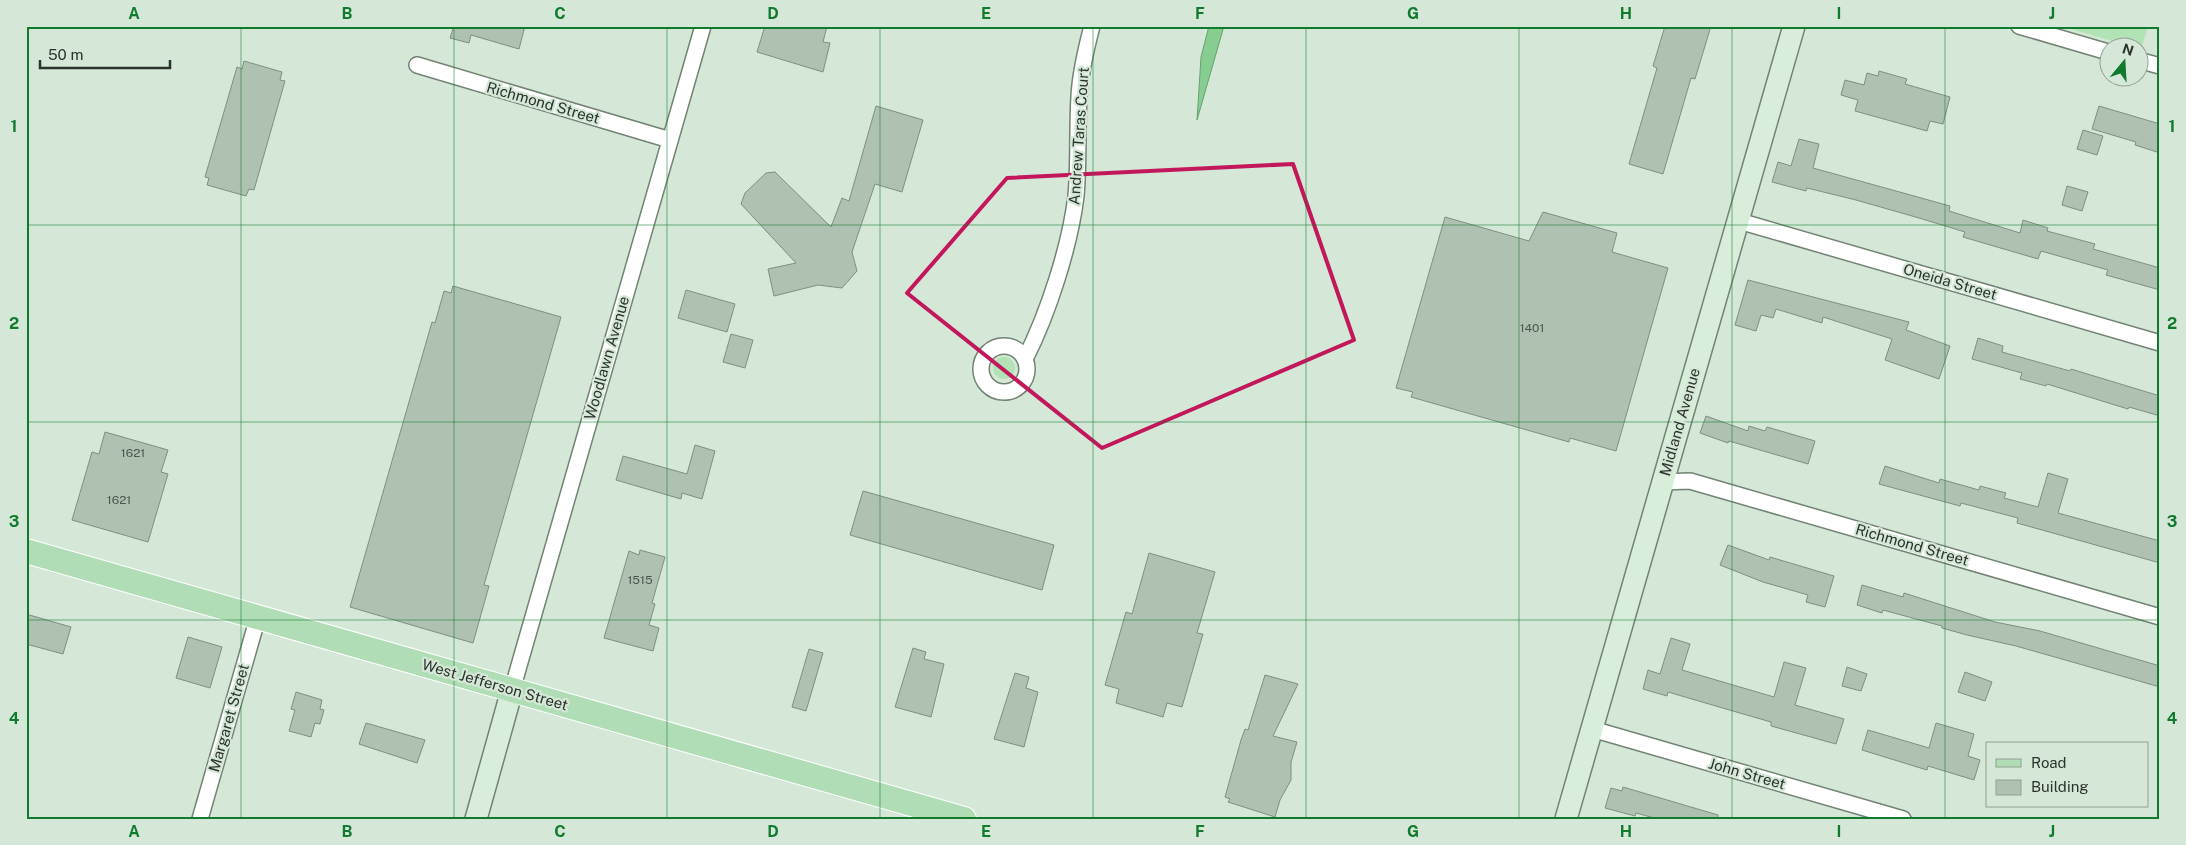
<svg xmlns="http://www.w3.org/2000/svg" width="2186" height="845" font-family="'Public Sans',sans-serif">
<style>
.green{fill:#b1e3b6}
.water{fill:#87cd8f;stroke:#6b9f71}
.building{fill:#afc2b1;stroke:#7e8f7f}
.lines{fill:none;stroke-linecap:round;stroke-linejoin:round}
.street-casing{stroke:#728373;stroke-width:18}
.secondary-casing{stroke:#728373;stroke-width:24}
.primary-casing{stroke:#fff;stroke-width:26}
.street{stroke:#fff;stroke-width:15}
.secondary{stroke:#d8eeda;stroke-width:21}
.primary{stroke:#b0ddb6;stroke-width:24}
.marked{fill:none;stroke:#c2185b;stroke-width:4;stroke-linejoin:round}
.grid{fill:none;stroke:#107a2e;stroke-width:1;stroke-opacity:0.55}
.labels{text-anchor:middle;stroke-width:4.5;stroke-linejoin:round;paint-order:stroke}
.number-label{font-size:12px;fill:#4c574d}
.street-label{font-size:15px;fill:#2b332c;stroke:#d5e8d7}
.neatline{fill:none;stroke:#107a2e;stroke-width:2}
.grid-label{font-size:16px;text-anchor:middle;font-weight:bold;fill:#107a2e}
</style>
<rect width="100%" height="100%" fill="#d5e8d7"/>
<g class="green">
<path d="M 2061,26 L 2148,26 L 2141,50 L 2138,48 L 2132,47 Z"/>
<circle cx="1004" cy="368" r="11"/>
</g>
<path class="water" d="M 1209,26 L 1224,26 L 1197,120 L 1201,57 Z"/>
<g class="building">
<path d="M 454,26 L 525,26 L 519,49 L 471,35 L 469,43 L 450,38 Z"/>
<path d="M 765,26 L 827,26 L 823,42 L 830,43 L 823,72 L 757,52 Z"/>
<path d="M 1665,26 L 1711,26 L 1695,79 L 1691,78 L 1663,174 L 1629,164 L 1657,68 L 1653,66 Z"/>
<path d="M 244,61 L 282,72 L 280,80 L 285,81 L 254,190 L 249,189 L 246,196 L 207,185 L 209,178 L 205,177 L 237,67 L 242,69 Z"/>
<path d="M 1879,71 L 1907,79 L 1905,84 L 1950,97 L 1943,124 L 1930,121 L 1927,131 L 1855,111 L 1858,100 L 1841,95 L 1845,80 L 1864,85 L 1867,73 L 1878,76 Z"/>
<path d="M 876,106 L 923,120 L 902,192 L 875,184 L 852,252 L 857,271 L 842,288 L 818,285 L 774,296 L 768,269 L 796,263 L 741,204 L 745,193 L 766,173 L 775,172 L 831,227 L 842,198 L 849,201 Z"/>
<path d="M 2099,106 L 2160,124 L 2160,153 L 2135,145 L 2136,142 L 2092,129 Z"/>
<path d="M 2083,130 L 2103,136 L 2097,155 L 2077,149 Z"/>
<path d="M 1799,139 L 1819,144 L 1813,168 L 1950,206 L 1949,211 L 2020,233 L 2023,220 L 2048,228 L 2047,231 L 2095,244 L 2093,249 L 2160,268 L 2160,290 L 2106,275 L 2108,270 L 2041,251 L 2038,259 L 1963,237 L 1965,232 L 1919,218 L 1856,200 L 1807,188 L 1806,191 L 1772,182 L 1778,162 L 1791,166 Z"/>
<path d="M 2067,186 L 2088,192 L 2082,211 L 2062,205 Z"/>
<path d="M 1543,212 L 1617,233 L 1612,252 L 1668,268 L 1616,451 L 1570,438 L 1569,442 L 1411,397 L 1413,392 L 1396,388 L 1445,217 L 1529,241 Z"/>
<path d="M 1748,280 L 1909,322 L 1906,330 L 1950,346 L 1939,379 L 1885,360 L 1892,339 L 1823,317 L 1822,323 L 1776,309 L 1773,318 L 1761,315 L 1756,331 L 1735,325 Z"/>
<path d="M 453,286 L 561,317 L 484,585 L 489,586 L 473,643 L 350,607 L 432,322 L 435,323 L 444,291 L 451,293 Z"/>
<path d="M 686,290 L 735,304 L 727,332 L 678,318 Z"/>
<path d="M 731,334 L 753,340 L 745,368 L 723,362 Z"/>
<path d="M 1978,338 L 2003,346 L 2002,352 L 2070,371 L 2071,369 L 2160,396 L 2160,416 L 2129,407 L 2128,409 L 2047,384 L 2046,386 L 2020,379 L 2022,373 L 1972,359 Z"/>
<path d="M 1706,416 L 1748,431 L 1749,426 L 1765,431 L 1767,427 L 1815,441 L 1808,464 L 1729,441 L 1728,443 L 1700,433 Z"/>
<path d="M 105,432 L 168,450 L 161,472 L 168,474 L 148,542 L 72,520 L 92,452 L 99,454 Z"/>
<path d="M 695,445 L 715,451 L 702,499 L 682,493 L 681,499 L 616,480 L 623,456 L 687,474 Z"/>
<path d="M 1885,466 L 1939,483 L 1940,479 L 1979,490 L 1980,486 L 2006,493 L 2004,498 L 2038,507 L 2048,473 L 2068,479 L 2058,513 L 2160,541 L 2160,563 L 2017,523 L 2018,518 L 1961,503 L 1960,506 L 1879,484 Z"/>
<path d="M 863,491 L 1054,545 L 1042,590 L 850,535 Z"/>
<path d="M 1728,545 L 1769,560 L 1770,557 L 1834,576 L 1825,607 L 1806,602 L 1808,595 L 1763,582 L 1720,565 Z"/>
<path d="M 640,550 L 665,557 L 652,603 L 655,604 L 649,625 L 659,628 L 653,651 L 604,638 L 629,551 L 639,555 Z"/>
<path d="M 1149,553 L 1215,572 L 1197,633 L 1203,634 L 1182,707 L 1167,703 L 1163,717 L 1116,703 L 1119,689 L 1105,685 L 1126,612 L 1132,614 Z"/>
<path d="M 1862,585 L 1903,597 L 1904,593 L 1995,622 L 2040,631 L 2160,666 L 2160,687 L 2016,646 L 1967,635 L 1942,628 L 1942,626 L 1883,610 L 1882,613 L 1857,605 Z"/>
<path d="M 26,614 L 71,627 L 63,654 L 26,644 Z"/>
<path d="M 188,637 L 222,647 L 210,688 L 176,678 Z"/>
<path d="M 1671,638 L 1690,644 L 1682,670 L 1774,697 L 1784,662 L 1806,668 L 1795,705 L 1844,719 L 1836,744 L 1771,726 L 1771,722 L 1726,709 L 1668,692 L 1667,696 L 1643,689 L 1648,670 L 1660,674 Z"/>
<path d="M 913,648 L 926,652 L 924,659 L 944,664 L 931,717 L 895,707 Z"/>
<path d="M 809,649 L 823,653 L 806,711 L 792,707 Z"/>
<path d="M 1847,667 L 1867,674 L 1861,691 L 1842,686 Z"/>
<path d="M 1965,672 L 1992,682 L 1985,701 L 1958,692 Z"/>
<path d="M 1015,673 L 1029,677 L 1026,688 L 1038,692 L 1024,747 L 994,739 Z"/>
<path d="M 1265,675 L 1298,684 L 1273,736 L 1297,742 L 1291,762 L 1291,780 L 1280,800 L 1275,817 L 1228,802 L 1230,799 L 1225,797 L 1241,740 L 1245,729 L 1248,730 Z"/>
<path d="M 296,692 L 322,700 L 320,709 L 324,710 L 320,724 L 315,723 L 311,737 L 289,731 L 295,710 L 291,709 Z"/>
<path d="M 366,723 L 425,740 L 417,763 L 359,744 Z"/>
<path d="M 1936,723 L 1974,734 L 1968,756 L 1980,760 L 1974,780 L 1928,766 L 1927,770 L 1862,750 L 1868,730 L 1929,748 Z"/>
<path d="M 1623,787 L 1718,815 L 1718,819 L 1658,819 L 1636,813 L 1635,816 L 1605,808 L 1611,788 L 1622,791 Z"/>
</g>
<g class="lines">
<defs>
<g id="street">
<path d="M 2019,26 L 2108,52"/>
<path d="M 2138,60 L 2160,66"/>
<path d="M 417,65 L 670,140"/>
<path d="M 1739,221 L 2160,343"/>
<circle cx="1004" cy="369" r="23"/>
<path d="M 1025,359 C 1048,314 1070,246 1076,196 C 1079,163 1077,130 1079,97 C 1080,73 1086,49 1092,26"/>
<path d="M 1662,482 L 1690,481 L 2160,617"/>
<path d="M 512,690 L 703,26"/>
<path d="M 1592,729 L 1903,819"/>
<path d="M 200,819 L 258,617"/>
</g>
<g id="secondary">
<path d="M 476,819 L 512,690"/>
<path d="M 1566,819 L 1794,26"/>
</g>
<path id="primary" d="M 26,551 L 964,819"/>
</defs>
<use href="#street" class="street-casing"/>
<use href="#secondary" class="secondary-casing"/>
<use href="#primary" class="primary-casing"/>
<use href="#street" class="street"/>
<use href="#secondary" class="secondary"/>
<use href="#primary" class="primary"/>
</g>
<path class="marked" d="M 1293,164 L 1354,340 L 1102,448 L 907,293 L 1007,178 Z"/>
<path class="grid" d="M 241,26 L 241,819M 454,26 L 454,819M 667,26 L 667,819M 880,26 L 880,819M 1093,26 L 1093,819M 1306,26 L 1306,819M 1519,26 L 1519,819M 1732,26 L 1732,819M 1945,26 L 1945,819M 26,225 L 2160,225M 26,422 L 2160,422M 26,620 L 2160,620"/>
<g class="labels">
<g class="number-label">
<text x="1532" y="332">1401</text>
<text x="133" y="457">1621</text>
<text x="119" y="504">1621</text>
<text x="640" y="584">1515</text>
</g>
<g class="street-label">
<text transform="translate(543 103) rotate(16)" y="5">Richmond Street</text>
<text transform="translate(1079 136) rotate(-86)" y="5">Andrew Taras Court</text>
<text transform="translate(1950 282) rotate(16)" y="5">Oneida Street</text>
<text transform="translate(607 358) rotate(-74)" y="5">Woodlawn Avenue</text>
<text transform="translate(1680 422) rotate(-74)" y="5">Midland Avenue</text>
<text transform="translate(1912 545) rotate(16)" y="5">Richmond Street</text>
<text transform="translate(495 685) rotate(16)" y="5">West Jefferson Street</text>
<text transform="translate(229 718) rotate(-74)" y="5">Margaret Street</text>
<text transform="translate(1747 774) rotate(16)" y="5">John Street</text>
</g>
</g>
<rect width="2186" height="845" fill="none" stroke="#d5e8d7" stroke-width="55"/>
<rect x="1986" y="742" width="162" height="65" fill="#d5e8d7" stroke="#91a093"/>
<rect x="1996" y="759" width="25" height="8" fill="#b0ddb6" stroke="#91a093"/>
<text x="2031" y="768" font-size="15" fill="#2b332c">Road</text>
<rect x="1996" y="780" width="25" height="15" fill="#afc2b1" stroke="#91a093"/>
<text x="2031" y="792" font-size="15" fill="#2b332c">Building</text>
<g transform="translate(2124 62) rotate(18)"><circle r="24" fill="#d5e8d7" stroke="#91a093"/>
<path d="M0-4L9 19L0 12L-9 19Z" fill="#107a2e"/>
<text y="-8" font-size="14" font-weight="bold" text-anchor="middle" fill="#2b332c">N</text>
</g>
<path d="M40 60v8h130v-8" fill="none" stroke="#2b332c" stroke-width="2.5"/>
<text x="48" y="60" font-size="15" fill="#2b332c" stroke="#d5e8d7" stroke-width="4" paint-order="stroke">50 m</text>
<rect x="28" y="28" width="2130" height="790" class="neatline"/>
<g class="grid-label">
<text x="134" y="19">A</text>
<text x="347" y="19">B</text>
<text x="560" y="19">C</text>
<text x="773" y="19">D</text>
<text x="986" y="19">E</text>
<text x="1200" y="19">F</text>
<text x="1413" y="19">G</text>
<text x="1626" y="19">H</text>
<text x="1839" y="19">I</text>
<text x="2052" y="19">J</text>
<text x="14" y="132">1</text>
<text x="2172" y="132">1</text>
<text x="14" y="329">2</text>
<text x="2172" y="329">2</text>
<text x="14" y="527">3</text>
<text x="2172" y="527">3</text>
<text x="14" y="724">4</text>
<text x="2172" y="724">4</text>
<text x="134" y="837">A</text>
<text x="347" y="837">B</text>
<text x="560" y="837">C</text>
<text x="773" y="837">D</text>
<text x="986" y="837">E</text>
<text x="1200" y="837">F</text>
<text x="1413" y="837">G</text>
<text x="1626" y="837">H</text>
<text x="1839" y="837">I</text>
<text x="2052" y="837">J</text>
</g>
</svg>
